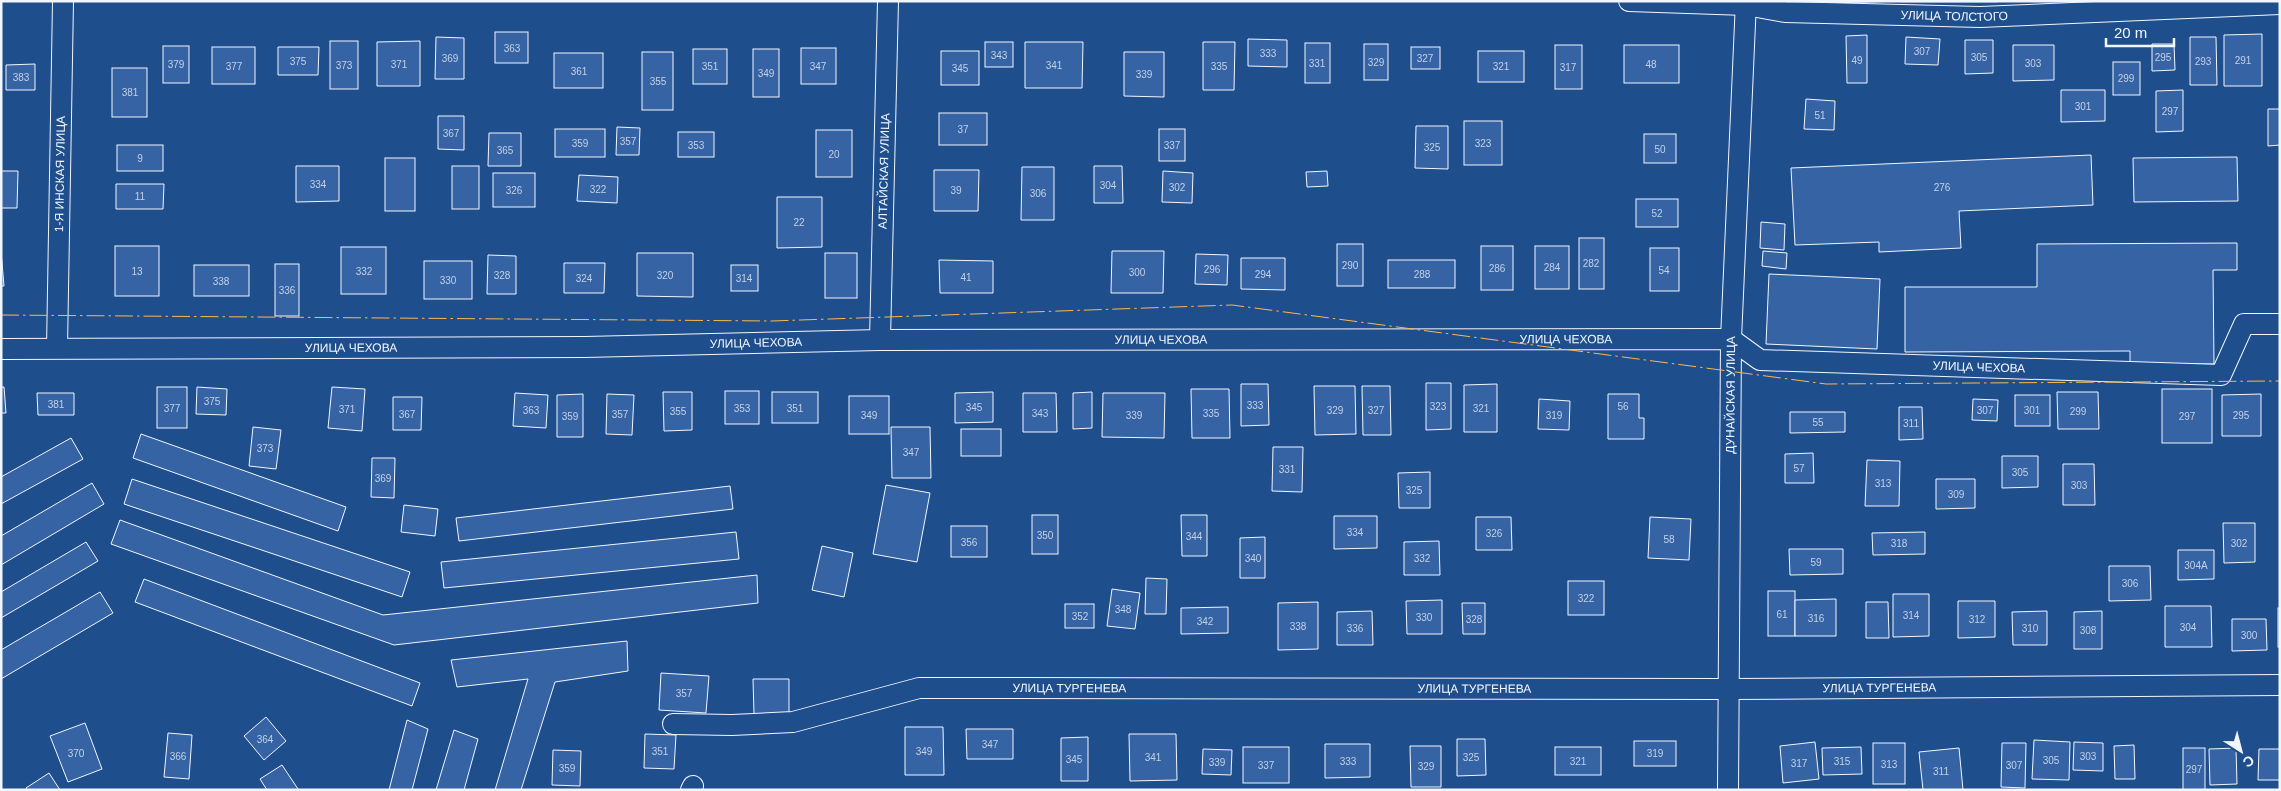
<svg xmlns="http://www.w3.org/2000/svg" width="2281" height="791" font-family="Helvetica,sans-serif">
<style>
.building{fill:#3563a3;stroke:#f2f6ff}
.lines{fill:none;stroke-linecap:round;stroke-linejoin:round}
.minor-casing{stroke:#f2f6ff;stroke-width:22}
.minor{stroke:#1f4e8c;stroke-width:20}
.wall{stroke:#f2f6ff;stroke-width:2.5}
.power{stroke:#ffb74d;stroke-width:1;stroke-dasharray:18 4 2.5 4;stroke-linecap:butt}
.labels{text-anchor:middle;stroke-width:4;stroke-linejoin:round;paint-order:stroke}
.number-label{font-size:10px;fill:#c3d1e8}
.street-label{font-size:12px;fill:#f2f6ff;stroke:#1f4e8c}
</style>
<rect width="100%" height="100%" fill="#1f4e8c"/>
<g class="building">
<path d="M 1828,1 L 1903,1 L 1828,3 Z"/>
<rect x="495" y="32" width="33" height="31"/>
<path d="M 2262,34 L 2262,86 L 2224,86 L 2224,35 Z"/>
<path d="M 1867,35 L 1867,83 L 1847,83 L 1846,36 Z"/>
<path d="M 436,37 L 464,38 L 464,79 L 435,79 Z"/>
<path d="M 1906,37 L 1940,39 L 1938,65 L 1905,64 Z"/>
<path d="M 2190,37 L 2216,37 L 2217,85 L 2190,85 Z"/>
<path d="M 1248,39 L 1287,40 L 1287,67 L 1248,66 Z"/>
<path d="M 1965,40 L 1993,40 L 1993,73 L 1965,74 Z"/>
<rect x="330" y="41" width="28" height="48"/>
<path d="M 420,41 L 420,86 L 377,86 L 377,42 Z"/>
<rect x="985" y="42" width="28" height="25"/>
<path d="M 1025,42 L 1083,42 L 1082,88 L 1025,88 Z"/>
<path d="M 1203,42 L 1235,42 L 1234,90 L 1203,90 Z"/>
<rect x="1305" y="43" width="25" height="40"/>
<rect x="1364" y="44" width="24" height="36"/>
<path d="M 2152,44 L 2174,44 L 2175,70 L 2152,71 Z"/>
<rect x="1555" y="45" width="27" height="44"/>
<rect x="1624" y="45" width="55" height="38"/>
<path d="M 2013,45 L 2054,45 L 2054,80 L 2013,81 Z"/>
<rect x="163" y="46" width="26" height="37"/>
<rect x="212" y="47" width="43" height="37"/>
<path d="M 278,47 L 319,47 L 318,75 L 278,75 Z"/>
<rect x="1411" y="47" width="29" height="22"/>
<rect x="801" y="48" width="35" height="36"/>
<rect x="693" y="49" width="34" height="35"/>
<rect x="753" y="49" width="26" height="48"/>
<rect x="941" y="51" width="38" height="34"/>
<rect x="1478" y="51" width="46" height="31"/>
<rect x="642" y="52" width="31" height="58"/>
<path d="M 1124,52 L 1164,52 L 1164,97 L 1124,96 Z"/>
<rect x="554" y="53" width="49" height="35"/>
<rect x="2113" y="62" width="27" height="33"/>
<path d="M 35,64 L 35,90 L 6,90 L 6,65 Z"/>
<rect x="112" y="68" width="35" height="49"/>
<path d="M 2061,90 L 2105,90 L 2105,121 L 2061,122 Z"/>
<path d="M 2183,90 L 2183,131 L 2156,132 L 2156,91 Z"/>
<path d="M 1806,99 L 1835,101 L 1834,130 L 1804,129 Z"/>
<path d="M 2268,109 L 2280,109 L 2280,145 L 2268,146 Z"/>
<rect x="939" y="113" width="48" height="32"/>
<path d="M 438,116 L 464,116 L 464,150 L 438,149 Z"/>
<rect x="1464" y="121" width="38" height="44"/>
<path d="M 1416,126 L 1448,126 L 1448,169 L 1415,168 Z"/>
<path d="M 617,127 L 640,128 L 639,155 L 616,155 Z"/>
<rect x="555" y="129" width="50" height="28"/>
<rect x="1159" y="129" width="26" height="32"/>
<rect x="816" y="130" width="36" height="47"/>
<rect x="678" y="132" width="36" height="25"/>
<path d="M 489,133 L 521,133 L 521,166 L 488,166 Z"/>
<rect x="1644" y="134" width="32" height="29"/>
<rect x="117" y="145" width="46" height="26"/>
<path d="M 2091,155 L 2093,205 L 1959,211 L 1961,248 L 1879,252 L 1879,242 L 1795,245 L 1791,168 Z"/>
<path d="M 2237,157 L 2238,201 L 2134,202 L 2133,158 Z"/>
<rect x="385" y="158" width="30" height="53"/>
<path d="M 296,166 L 339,166 L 339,201 L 296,202 Z"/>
<rect x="452" y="166" width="27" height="43"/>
<path d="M 1094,166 L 1122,166 L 1123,203 L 1094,203 Z"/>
<path d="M 1022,167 L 1054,167 L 1054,220 L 1021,220 Z"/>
<path d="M 934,170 L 979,170 L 978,211 L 934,211 Z"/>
<path d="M 1,171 L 18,171 L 17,208 L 1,208 Z"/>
<path d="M 1163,171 L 1193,173 L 1192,203 L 1162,202 Z"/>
<path d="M 1327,171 L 1328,186 L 1307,187 L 1306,172 Z"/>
<rect x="493" y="173" width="42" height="34"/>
<path d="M 579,175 L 618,177 L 617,203 L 577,201 Z"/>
<path d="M 116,184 L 164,184 L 163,209 L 116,209 Z"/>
<path d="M 777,197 L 822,197 L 822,247 L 777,248 Z"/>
<rect x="1636" y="199" width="42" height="28"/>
<path d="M 1761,222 L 1785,224 L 1784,250 L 1760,248 Z"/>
<rect x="1579" y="238" width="25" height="51"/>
<path d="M 2237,243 L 2237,270 L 2213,270 L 2214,364 L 2130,364 L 2130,351 L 1905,352 L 1905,287 L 2037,287 L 2037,244 Z"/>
<rect x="1337" y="244" width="26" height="42"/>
<rect x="115" y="246" width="44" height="50"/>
<rect x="1481" y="246" width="32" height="44"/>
<rect x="1535" y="246" width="34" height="43"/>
<rect x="341" y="247" width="45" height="47"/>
<rect x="1650" y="248" width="29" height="43"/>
<path d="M 1,251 L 4,286 L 1,286 Z"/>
<path d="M 1112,251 L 1164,251 L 1163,293 L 1111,293 Z"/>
<path d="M 1763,251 L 1787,253 L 1786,269 L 1762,266 Z"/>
<path d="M 637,253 L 693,253 L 693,297 L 637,296 Z"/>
<rect x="825" y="253" width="32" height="45"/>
<path d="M 1196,254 L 1228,255 L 1227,285 L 1195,284 Z"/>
<path d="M 488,255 L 516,256 L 516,294 L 487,294 Z"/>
<path d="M 1241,258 L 1285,258 L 1285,290 L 1241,289 Z"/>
<path d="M 939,260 L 993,261 L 993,293 L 940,293 Z"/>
<rect x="1388" y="260" width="67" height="28"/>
<rect x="424" y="261" width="48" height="38"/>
<path d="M 564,263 L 605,263 L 604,293 L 564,293 Z"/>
<rect x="275" y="264" width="24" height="52"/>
<rect x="194" y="265" width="55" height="31"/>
<rect x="731" y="265" width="27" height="26"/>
<path d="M 1769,274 L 1880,279 L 1877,349 L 1766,344 Z"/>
<path d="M 1426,383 L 1451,383 L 1451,429 L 1426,430 Z"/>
<path d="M 1241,384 L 1268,384 L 1269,425 L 1241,426 Z"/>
<path d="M 1497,384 L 1497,432 L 1464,432 L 1464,385 Z"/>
<path d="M 1314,386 L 1355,386 L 1356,434 L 1315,435 Z"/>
<path d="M 1362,386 L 1390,386 L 1391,435 L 1363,435 Z"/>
<path d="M 1,387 L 4,387 L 6,413 L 1,413 Z"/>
<rect x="157" y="387" width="30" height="41"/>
<path d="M 197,387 L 227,389 L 226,415 L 196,414 Z"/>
<path d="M 332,387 L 365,389 L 362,431 L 328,428 Z"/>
<path d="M 1191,389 L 1229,389 L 1230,438 L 1192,438 Z"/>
<rect x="2162" y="389" width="50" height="54"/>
<rect x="725" y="391" width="34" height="33"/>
<path d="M 663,392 L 692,392 L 692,430 L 664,431 Z"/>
<rect x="772" y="392" width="46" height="31"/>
<path d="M 993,392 L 993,422 L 955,423 L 955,393 Z"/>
<path d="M 1092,392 L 1092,428 L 1073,429 L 1073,393 Z"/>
<path d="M 2057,392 L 2098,392 L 2099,429 L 2058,429 Z"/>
<path d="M 37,393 L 74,393 L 74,415 L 38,415 Z"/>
<path d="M 515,393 L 548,395 L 546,428 L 513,426 Z"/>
<path d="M 1023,393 L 1056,393 L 1057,432 L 1023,432 Z"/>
<path d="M 1103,393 L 1165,393 L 1164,438 L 1102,437 Z"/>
<path d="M 583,394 L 583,437 L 557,437 L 557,395 Z"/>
<path d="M 607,394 L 634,395 L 632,435 L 606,434 Z"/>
<path d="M 1608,394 L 1639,394 L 1639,418 L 1644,418 L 1644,439 L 1608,439 Z"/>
<path d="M 2261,394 L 2261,436 L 2222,436 L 2222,395 Z"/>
<rect x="2015" y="395" width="35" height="31"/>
<rect x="849" y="396" width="40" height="38"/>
<path d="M 393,397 L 422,397 L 421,430 L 393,430 Z"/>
<path d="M 1539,399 L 1570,401 L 1569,430 L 1538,429 Z"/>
<path d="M 1973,399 L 1998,400 L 1997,421 L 1972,420 Z"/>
<path d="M 1899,407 L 1922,407 L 1923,439 L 1899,440 Z"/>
<path d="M 1790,412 L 1845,412 L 1845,432 L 1790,433 Z"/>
<path d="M 253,427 L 281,430 L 276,469 L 249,466 Z"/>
<path d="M 891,427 L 930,427 L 931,478 L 892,478 Z"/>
<rect x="961" y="429" width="40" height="27"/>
<path d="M 141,434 L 346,507 L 338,531 L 133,458 Z"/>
<path d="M 71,438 L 83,459 L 1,504 L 1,477 Z"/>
<path d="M 1273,447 L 1303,447 L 1302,492 L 1272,491 Z"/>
<path d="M 1813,453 L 1814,483 L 1785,483 L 1785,454 Z"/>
<path d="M 2002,456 L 2038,456 L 2038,487 L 2002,488 Z"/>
<path d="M 372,458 L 395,458 L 394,498 L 371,497 Z"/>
<path d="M 1867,460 L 1900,461 L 1899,506 L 1865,506 Z"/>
<path d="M 2063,464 L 2094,464 L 2095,505 L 2063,505 Z"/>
<path d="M 1430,472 L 1430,508 L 1399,508 L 1398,473 Z"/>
<path d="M 132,479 L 410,572 L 402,597 L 124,504 Z"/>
<path d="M 1936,479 L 1975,479 L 1975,508 L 1936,509 Z"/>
<path d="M 92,483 L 104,504 L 1,565 L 1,536 Z"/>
<path d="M 886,485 L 930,493 L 917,562 L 873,554 Z"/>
<path d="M 730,486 L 733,509 L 459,541 L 456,518 Z"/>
<path d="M 404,505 L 438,509 L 435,536 L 401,532 Z"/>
<rect x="1032" y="515" width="26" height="39"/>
<path d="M 1181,515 L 1207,515 L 1207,556 L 1182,556 Z"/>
<path d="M 1334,516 L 1377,516 L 1377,548 L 1334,549 Z"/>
<path d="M 1476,517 L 1511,517 L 1512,550 L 1476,550 Z"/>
<path d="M 1650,517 L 1691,519 L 1689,560 L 1648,558 Z"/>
<path d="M 120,520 L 383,615 L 757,575 L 758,603 L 394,645 L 111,544 Z"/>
<path d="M 2223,523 L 2255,523 L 2255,562 L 2224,563 Z"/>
<rect x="951" y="526" width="36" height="31"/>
<path d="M 736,532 L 739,559 L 444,588 L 441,562 Z"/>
<path d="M 1925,532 L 1925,554 L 1873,555 L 1872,533 Z"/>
<path d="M 1265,537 L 1265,578 L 1240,578 L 1240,538 Z"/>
<path d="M 1439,541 L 1440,575 L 1404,575 L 1404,542 Z"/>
<path d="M 86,542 L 98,561 L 1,618 L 1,592 Z"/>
<path d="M 822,546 L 853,553 L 844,597 L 812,590 Z"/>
<path d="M 1789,549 L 1843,549 L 1843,574 L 1790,575 Z"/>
<path d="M 2178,550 L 2214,550 L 2214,579 L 2178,580 Z"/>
<path d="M 2109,566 L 2150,566 L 2151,600 L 2109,601 Z"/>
<path d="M 1146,578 L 1167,579 L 1166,614 L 1145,614 Z"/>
<path d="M 144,579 L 420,683 L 412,706 L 135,602 Z"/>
<rect x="1568" y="581" width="36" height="34"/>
<path d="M 1112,589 L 1140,593 L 1135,629 L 1107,626 Z"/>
<rect x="1768" y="591" width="27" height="45"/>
<path d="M 100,592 L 113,613 L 1,679 L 1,650 Z"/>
<path d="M 1893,594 L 1929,594 L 1929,636 L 1893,637 Z"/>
<path d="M 1836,599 L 1836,636 L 1795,636 L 1795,600 Z"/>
<path d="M 1442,600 L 1442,634 L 1407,634 L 1406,601 Z"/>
<path d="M 1958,601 L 1995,601 L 1995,637 L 1958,638 Z"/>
<path d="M 1318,602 L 1318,649 L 1278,650 L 1278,603 Z"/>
<path d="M 1866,602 L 1888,602 L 1889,638 L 1866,638 Z"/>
<path d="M 1462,603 L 1485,603 L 1485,634 L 1463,634 Z"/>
<rect x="1065" y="604" width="29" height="24"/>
<path d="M 2165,606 L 2211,606 L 2212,647 L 2165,647 Z"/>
<path d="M 1228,607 L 1228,633 L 1181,634 L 1181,608 Z"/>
<rect x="2278" y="608" width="2" height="39"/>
<path d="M 1372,611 L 1373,645 L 1337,645 L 1337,612 Z"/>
<path d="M 2047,611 L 2047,645 L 2013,645 L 2012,612 Z"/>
<path d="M 2102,611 L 2102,649 L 2074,649 L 2074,612 Z"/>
<path d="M 2232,619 L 2266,619 L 2267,650 L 2232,651 Z"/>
<path d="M 627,641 L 628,671 L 555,682 L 521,790 L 495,790 L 528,679 L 457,687 L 451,660 Z"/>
<path d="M 661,673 L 709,676 L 706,713 L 659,710 Z"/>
<path d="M 753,679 L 789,679 L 789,713 L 754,714 Z"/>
<path d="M 266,717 L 286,741 L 264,760 L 244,736 Z"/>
<path d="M 407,720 L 428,729 L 412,790 L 389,790 Z"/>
<path d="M 85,723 L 102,769 L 68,782 L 50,736 Z"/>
<path d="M 905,727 L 943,727 L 944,775 L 905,775 Z"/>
<path d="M 966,729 L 1013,729 L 1013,759 L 967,759 Z"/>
<path d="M 454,730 L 478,739 L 464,790 L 436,790 Z"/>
<path d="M 168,733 L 192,735 L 189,779 L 164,777 Z"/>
<path d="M 645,734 L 676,735 L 674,769 L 644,768 Z"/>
<path d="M 1129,734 L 1176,734 L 1177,780 L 1130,781 Z"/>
<path d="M 1088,737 L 1088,781 L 1061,781 L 1061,738 Z"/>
<path d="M 1457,739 L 1485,739 L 1486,775 L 1457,776 Z"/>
<path d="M 2034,740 L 2070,742 L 2069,780 L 2032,779 Z"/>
<rect x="1634" y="741" width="42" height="25"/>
<path d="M 1815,742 L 1819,779 L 1783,783 L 1780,746 Z"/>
<path d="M 2074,742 L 2103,743 L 2103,771 L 2073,770 Z"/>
<rect x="1873" y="743" width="32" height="41"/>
<path d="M 2002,743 L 2026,743 L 2025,788 L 2001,787 Z"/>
<path d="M 1325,744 L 1370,744 L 1370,777 L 1325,778 Z"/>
<path d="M 2134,745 L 2135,779 L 2115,779 L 2114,746 Z"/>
<path d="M 1410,746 L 1441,746 L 1441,787 L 1411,787 Z"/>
<rect x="1243" y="747" width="46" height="36"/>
<rect x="1555" y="747" width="46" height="28"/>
<path d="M 1861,747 L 1862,774 L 1823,775 L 1822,748 Z"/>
<path d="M 1959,748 L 1963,790 L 1923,790 L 1919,752 Z"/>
<rect x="2183" y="748" width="22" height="42"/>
<path d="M 2236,748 L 2237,784 L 2210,785 L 2209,749 Z"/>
<path d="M 1203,749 L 1232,750 L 1231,775 L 1202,774 Z"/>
<path d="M 2259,749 L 2280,749 L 2280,780 L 2258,780 Z"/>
<path d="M 553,750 L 581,751 L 580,786 L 552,785 Z"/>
<path d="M 282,765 L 298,789 L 297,790 L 267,790 L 260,779 Z"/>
<path d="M 49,773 L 60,790 L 27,790 L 26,788 Z"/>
</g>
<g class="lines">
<defs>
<g id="minor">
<path id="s1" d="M 1629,1 L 1746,5 L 1785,12 L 1980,17 L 2280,4"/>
<path id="s2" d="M 880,340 L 888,1"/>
<path id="s3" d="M 57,348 L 63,1"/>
<path id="s4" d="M 1,349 L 585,347 L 880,340 L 1731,339 L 1760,360 L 2221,375 L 2244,324 L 2280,324"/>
<path id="s5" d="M 673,724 L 732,725 L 793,722 L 919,688 L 1730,689 L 2280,685"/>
<path d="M 691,790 L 693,786"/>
<path id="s6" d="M 1728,790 L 1731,339 L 1746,1"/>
</g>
</defs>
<use href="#minor" class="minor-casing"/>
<use href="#minor" class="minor"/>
<path class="wall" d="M 1900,1 L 1997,1"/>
<path class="power" d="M 1,315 L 772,321 L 1232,305 L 1826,384 L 2280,381"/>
</g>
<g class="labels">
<g class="number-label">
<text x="512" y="52">363</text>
<text x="1922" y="55">307</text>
<text x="1268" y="57">333</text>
<text x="999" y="59">343</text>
<text x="1979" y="61">305</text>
<text x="2163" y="61">295</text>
<text x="450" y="62">369</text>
<text x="1425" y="62">327</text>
<text x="1857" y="64">49</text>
<text x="2243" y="64">291</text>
<text x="298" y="65">375</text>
<text x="2203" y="65">293</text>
<text x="1376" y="66">329</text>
<text x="1317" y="67">331</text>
<text x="2033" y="67">303</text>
<text x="176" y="68">379</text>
<text x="399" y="68">371</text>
<text x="1651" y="68">48</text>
<text x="344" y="69">373</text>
<text x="1054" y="69">341</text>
<text x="234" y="70">377</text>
<text x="710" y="70">351</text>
<text x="818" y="70">347</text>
<text x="1219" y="70">335</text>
<text x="1501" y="70">321</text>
<text x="1568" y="71">317</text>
<text x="960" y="72">345</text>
<text x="579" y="75">361</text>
<text x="766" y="77">349</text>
<text x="1144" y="78">339</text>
<text x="21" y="81">383</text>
<text x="2126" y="82">299</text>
<text x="658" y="85">355</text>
<text x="130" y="96">381</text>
<text x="2083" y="110">301</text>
<text x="2170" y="115">297</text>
<text x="1820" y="119">51</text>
<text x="963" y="133">37</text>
<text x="451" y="137">367</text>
<text x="628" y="145">357</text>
<text x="580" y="147">359</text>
<text x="1483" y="147">323</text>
<text x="696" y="149">353</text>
<text x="1172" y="149">337</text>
<text x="1432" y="151">325</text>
<text x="1660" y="153">50</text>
<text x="505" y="154">365</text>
<text x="834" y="158">20</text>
<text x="140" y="162">9</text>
<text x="318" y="188">334</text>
<text x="1108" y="189">304</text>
<text x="1177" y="191">302</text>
<text x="1942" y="191">276</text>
<text x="598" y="193">322</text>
<text x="514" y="194">326</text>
<text x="956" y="194">39</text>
<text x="1038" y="197">306</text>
<text x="140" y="200">11</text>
<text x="1657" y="217">52</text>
<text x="799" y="226">22</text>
<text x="1591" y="267">282</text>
<text x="1350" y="269">290</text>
<text x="1552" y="271">284</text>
<text x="1497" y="272">286</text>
<text x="1212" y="273">296</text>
<text x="1664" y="274">54</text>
<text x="137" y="275">13</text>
<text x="364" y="275">332</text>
<text x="1137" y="276">300</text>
<text x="1263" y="278">294</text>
<text x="1422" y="278">288</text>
<text x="502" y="279">328</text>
<text x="665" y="279">320</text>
<text x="966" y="281">41</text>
<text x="584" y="282">324</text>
<text x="744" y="282">314</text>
<text x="448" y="284">330</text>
<text x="221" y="285">338</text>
<text x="287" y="294">336</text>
<text x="212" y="405">375</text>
<text x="56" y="408">381</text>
<text x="1255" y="409">333</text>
<text x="1438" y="410">323</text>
<text x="1623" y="410">56</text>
<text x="974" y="411">345</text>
<text x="172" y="412">377</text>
<text x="742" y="412">353</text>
<text x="795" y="412">351</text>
<text x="1481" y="412">321</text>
<text x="347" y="413">371</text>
<text x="531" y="414">363</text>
<text x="1335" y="414">329</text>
<text x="1376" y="414">327</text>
<text x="1985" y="414">307</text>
<text x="2032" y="414">301</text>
<text x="678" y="415">355</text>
<text x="2078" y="415">299</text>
<text x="1040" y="417">343</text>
<text x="1211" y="417">335</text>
<text x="407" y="418">367</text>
<text x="620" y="418">357</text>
<text x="869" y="419">349</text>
<text x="1134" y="419">339</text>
<text x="1554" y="419">319</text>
<text x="2241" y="419">295</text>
<text x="570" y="420">359</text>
<text x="2187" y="420">297</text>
<text x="1818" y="426">55</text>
<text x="1911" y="427">311</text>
<text x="265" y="452">373</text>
<text x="911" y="456">347</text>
<text x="1799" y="472">57</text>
<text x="1287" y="473">331</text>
<text x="2020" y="476">305</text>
<text x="383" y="482">369</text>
<text x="1883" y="487">313</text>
<text x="2079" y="489">303</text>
<text x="1414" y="494">325</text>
<text x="1956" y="498">309</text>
<text x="1355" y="536">334</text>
<text x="1494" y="537">326</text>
<text x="1045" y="539">350</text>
<text x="1194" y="540">344</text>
<text x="1669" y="543">58</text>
<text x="969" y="546">356</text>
<text x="1899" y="547">318</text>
<text x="2239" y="547">302</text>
<text x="1253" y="562">340</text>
<text x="1422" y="562">332</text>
<text x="1816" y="566">59</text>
<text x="2196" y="569">304А</text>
<text x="2130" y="587">306</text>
<text x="1586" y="602">322</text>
<text x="1123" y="613">348</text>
<text x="1782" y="618">61</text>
<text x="1911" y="619">314</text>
<text x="1080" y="620">352</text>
<text x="1424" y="621">330</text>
<text x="1816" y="622">316</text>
<text x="1474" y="623">328</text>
<text x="1977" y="623">312</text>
<text x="1205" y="625">342</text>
<text x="1298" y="630">338</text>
<text x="2188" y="631">304</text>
<text x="1355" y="632">336</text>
<text x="2030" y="632">310</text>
<text x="2088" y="634">308</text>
<text x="2249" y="639">300</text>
<text x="684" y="697">357</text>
<text x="265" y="743">364</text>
<text x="990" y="748">347</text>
<text x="660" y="755">351</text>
<text x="924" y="755">349</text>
<text x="76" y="757">370</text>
<text x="1655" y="757">319</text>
<text x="178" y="760">366</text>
<text x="2088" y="760">303</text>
<text x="1153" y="761">341</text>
<text x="1471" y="761">325</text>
<text x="1074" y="763">345</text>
<text x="2051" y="764">305</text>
<text x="1348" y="765">333</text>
<text x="1578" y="765">321</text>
<text x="1842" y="765">315</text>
<text x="1217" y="766">339</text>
<text x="1799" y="767">317</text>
<text x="1889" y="768">313</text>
<text x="1266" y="769">337</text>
<text x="2014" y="769">307</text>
<text x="1426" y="770">329</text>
<text x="567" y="772">359</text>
<text x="2194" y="773">297</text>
<text x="1941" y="775">311</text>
</g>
<g class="street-label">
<text dy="4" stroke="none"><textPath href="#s1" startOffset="326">УЛИЦА ТОЛСТОГО</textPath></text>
<text dy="4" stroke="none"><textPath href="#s2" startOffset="169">АЛТАЙСКАЯ УЛИЦА</textPath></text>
<text dy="4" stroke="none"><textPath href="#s3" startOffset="174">1-Я ИНСКАЯ УЛИЦА</textPath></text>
<text dy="4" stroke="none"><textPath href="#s4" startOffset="1565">УЛИЦА ЧЕХОВА</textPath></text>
<text dy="4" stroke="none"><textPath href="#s4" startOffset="1160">УЛИЦА ЧЕХОВА</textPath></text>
<text dy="4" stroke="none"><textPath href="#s4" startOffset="755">УЛИЦА ЧЕХОВА</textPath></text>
<text dy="4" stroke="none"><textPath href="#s4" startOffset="350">УЛИЦА ЧЕХОВА</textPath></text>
<text dy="4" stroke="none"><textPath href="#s4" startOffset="1985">УЛИЦА ЧЕХОВА</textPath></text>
<text dy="4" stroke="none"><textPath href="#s6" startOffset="395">ДУНАЙСКАЯ УЛИЦА</textPath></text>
<text dy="4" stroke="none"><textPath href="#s5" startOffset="401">УЛИЦА ТУРГЕНЕВА</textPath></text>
<text dy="4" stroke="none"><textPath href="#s5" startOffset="806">УЛИЦА ТУРГЕНЕВА</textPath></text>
<text dy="4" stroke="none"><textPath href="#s5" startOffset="1211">УЛИЦА ТУРГЕНЕВА</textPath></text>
</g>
</g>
<rect width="2281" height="791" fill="none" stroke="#f2f6ff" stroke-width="5"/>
<g transform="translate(2241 751) rotate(144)" stroke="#1f4e8c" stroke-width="4" paint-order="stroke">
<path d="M0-4L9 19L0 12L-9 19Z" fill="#f2f6ff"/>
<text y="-8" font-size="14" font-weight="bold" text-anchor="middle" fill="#f2f6ff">С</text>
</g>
<path d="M2106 38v8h68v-8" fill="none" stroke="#f2f6ff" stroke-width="2.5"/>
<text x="2114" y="38" font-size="15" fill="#f2f6ff" stroke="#1f4e8c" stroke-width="4" paint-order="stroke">20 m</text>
</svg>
